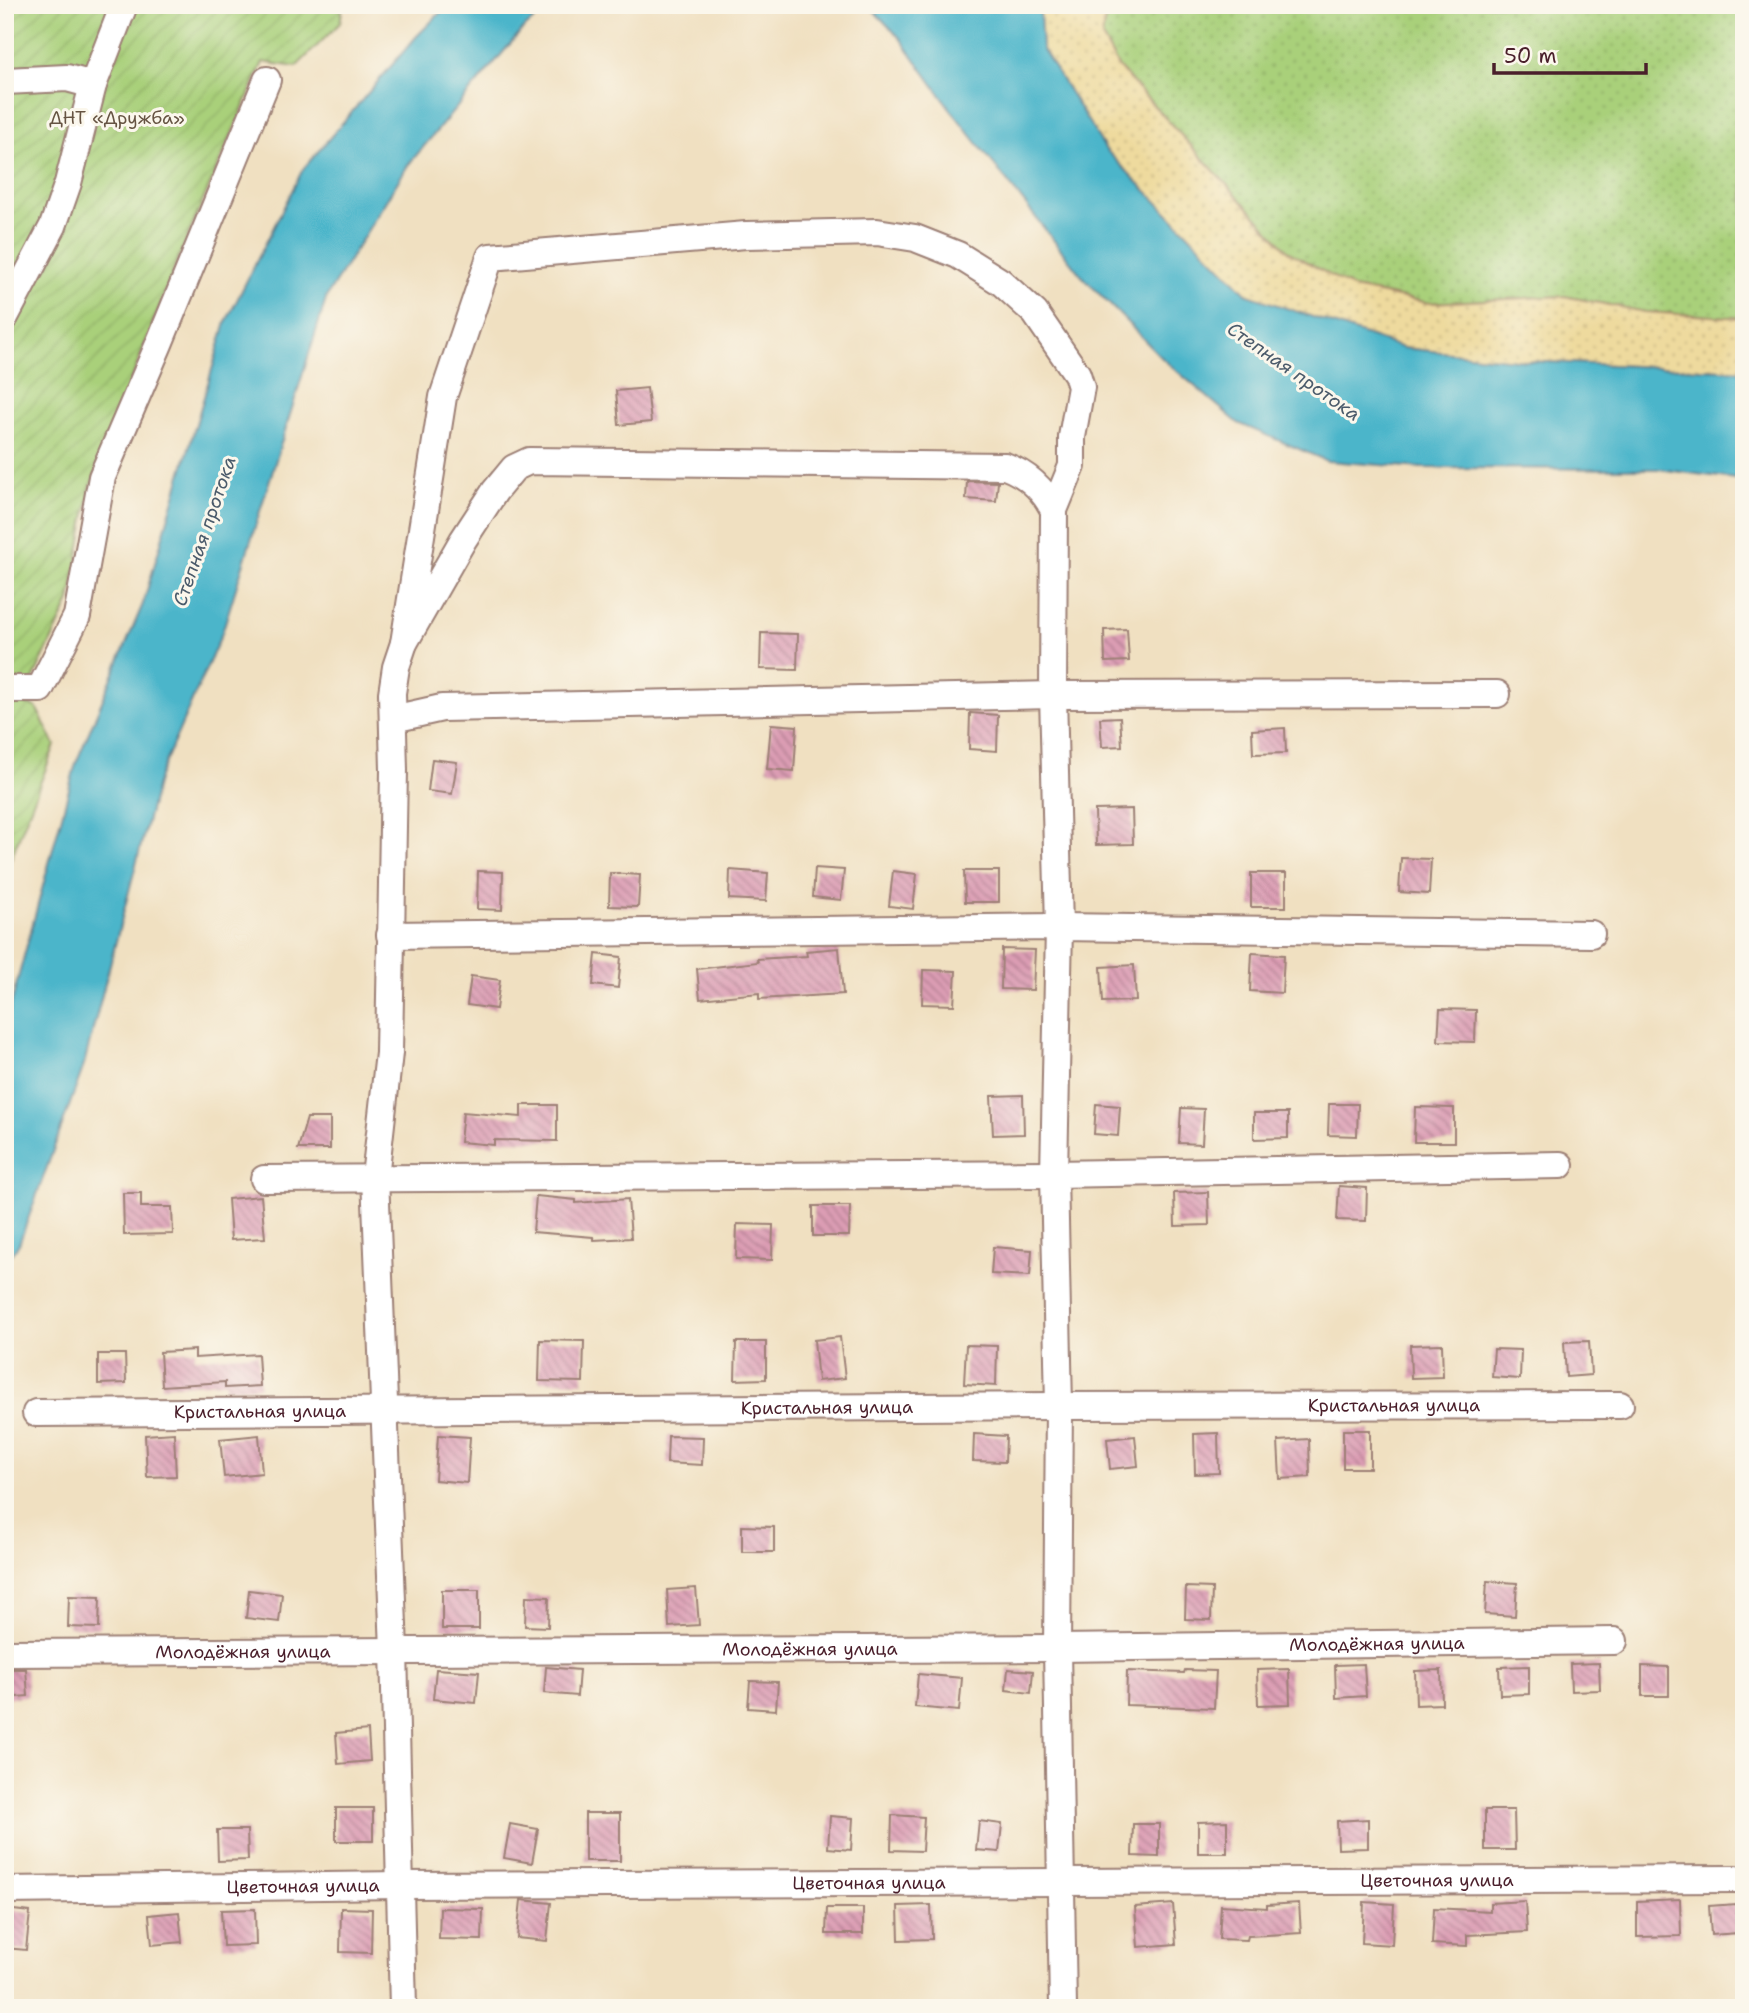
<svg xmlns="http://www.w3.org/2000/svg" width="1749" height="2013" font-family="'Shantell Sans',sans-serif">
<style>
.grass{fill:url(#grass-dots);stroke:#7a7852;stroke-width:2}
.sand{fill:url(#sand-dots);stroke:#9c7c64;stroke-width:2}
.garden{fill:url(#garden-furrows);stroke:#7a7852;stroke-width:2}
.water{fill:#4cb5ca;stroke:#4b6a7a;stroke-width:2}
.building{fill:url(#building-back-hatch)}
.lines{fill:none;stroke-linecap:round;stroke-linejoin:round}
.minor-casing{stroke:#9d8076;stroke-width:30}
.minor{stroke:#fff;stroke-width:26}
.labels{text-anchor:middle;stroke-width:6;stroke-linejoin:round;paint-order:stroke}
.park-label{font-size:18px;fill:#665443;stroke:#fbf7ec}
.street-label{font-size:18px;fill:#4a1f2b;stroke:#fbf7ec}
.water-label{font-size:19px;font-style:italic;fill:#4b5b6b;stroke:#fbf7ec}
</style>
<defs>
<pattern id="grass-dots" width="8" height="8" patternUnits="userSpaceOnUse" patternTransform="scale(1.75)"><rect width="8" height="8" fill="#a9d07a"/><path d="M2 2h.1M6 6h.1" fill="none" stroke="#93b26a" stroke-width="1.8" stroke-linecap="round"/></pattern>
<pattern id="sand-dots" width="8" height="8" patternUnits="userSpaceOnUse" patternTransform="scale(1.75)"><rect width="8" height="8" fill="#eeda9e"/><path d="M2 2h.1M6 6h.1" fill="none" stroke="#cebb88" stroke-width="1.8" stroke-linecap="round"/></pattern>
<pattern id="garden-furrows" width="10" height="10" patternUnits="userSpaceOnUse" patternTransform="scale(1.75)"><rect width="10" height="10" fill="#a9d07a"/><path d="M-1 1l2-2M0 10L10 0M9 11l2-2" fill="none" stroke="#93b26a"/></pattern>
<pattern id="building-back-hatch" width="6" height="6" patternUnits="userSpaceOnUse" patternTransform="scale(1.75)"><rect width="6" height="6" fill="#dc9db4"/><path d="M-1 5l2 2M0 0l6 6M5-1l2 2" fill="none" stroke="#b47f93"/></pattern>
</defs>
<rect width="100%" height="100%" fill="#fbf7ec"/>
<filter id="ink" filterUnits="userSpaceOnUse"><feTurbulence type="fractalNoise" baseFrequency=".0143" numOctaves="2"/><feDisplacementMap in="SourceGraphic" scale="14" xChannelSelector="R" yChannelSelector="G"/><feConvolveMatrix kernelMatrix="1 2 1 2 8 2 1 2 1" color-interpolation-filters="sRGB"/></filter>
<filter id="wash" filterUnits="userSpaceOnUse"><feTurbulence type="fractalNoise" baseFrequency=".00686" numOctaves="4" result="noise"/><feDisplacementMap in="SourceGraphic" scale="28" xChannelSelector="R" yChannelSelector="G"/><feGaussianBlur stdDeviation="1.57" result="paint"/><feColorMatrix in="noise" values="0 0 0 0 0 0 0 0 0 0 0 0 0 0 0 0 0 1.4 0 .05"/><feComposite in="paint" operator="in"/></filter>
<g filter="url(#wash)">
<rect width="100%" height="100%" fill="#f0e0c1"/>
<path class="grass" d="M 1107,5 L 1744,5 L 1744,318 L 1645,312 L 1564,296 L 1429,303 L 1353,288 L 1289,252 L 1119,68 L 1102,37 Z"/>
<path class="sand" d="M 1042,5 L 1107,5 L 1102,37 L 1119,68 L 1289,252 L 1353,288 L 1429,303 L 1564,296 L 1645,312 L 1744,318 L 1744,371 L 1525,361 L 1403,348 L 1248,295 L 1106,150 L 1042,48 L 1040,13 Z"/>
<path class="garden" d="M 5,5 L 343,5 L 340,23 L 296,67 L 263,62 L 177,261 L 91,485 L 70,601 L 22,703 L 36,707 L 55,745 L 5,874 Z"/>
<g class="water">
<path d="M 448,5 L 551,5 L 521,31 L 408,165 L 327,296 L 222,633 L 159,776 L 83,1068 L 19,1244 L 5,1262 L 5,1027 L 76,763 L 143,604 L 226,322 L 303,169 L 416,37 Z"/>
<path d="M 868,5 L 1042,5 L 1040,13 L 1042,48 L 1106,150 L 1248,295 L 1403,348 L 1525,361 L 1744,371 L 1744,480 L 1658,469 L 1422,468 L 1327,461 L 1238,423 L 1163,359 L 1081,275 L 952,111 L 900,38 Z"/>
</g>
<g id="blocks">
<g class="building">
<path d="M 647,388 L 651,422 L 619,425 L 616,391 Z"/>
<path d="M 967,481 L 998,482 L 996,501 L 966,499 Z"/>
<path d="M 1127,629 L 1129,661 L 1105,662 L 1104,630 Z"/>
<path d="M 761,633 L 798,634 L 797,670 L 760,669 Z"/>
<path d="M 970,713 L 998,715 L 997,751 L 969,749 Z"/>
<path d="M 1120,717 L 1122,746 L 1102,747 L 1100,718 Z"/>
<path d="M 771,724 L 797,726 L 794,771 L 767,769 Z"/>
<path d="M 1285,728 L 1286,753 L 1253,754 L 1252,730 Z"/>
<path d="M 432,759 L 457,762 L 452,794 L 428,791 Z"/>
<path d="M 1132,809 L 1133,844 L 1096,845 L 1095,810 Z"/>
<path d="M 1401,858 L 1431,859 L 1429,894 L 1399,892 Z"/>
<path d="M 815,868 L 844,870 L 841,900 L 813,897 Z"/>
<path d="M 730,870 L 768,873 L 766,901 L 729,899 Z"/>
<path d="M 478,871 L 503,872 L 502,910 L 477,909 Z"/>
<path d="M 893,871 L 917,874 L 913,909 L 889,906 Z"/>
<path d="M 964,871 L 999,871 L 999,902 L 965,902 Z"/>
<path d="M 610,873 L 640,875 L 638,907 L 609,906 Z"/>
<rect x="1251" y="873" width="35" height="34"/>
<path d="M 839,948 L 843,994 L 759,999 L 759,993 L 700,999 L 697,969 L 758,962 L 757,959 L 807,956 L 806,951 Z"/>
<path d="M 1002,949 L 1035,950 L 1033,990 L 1001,989 Z"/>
<path d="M 1252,953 L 1284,955 L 1282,993 L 1250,991 Z"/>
<path d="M 596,954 L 621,957 L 618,988 L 593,985 Z"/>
<path d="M 1134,965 L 1136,1001 L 1103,1002 L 1101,967 Z"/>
<path d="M 923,970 L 956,971 L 954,1005 L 922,1004 Z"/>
<path d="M 471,976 L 500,980 L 496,1009 L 467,1005 Z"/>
<path d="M 1440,1009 L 1476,1010 L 1475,1042 L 1438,1041 Z"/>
<path d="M 1023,1095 L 1024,1134 L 993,1135 L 991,1096 Z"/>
<path d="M 1096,1104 L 1120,1106 L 1118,1136 L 1094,1134 Z"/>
<path d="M 1329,1104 L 1358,1104 L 1357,1136 L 1328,1135 Z"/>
<path d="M 521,1105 L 557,1105 L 557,1141 L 494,1140 L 494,1145 L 460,1142 L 463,1112 L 521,1117 Z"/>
<path d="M 1415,1107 L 1454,1108 L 1454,1142 L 1414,1142 Z"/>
<path d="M 1181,1108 L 1204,1109 L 1202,1144 L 1179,1143 Z"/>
<path d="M 1254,1113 L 1288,1113 L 1288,1138 L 1254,1139 Z"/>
<path d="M 307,1118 L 330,1118 L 330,1149 L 298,1149 Z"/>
<path d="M 1339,1186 L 1367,1188 L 1366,1221 L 1337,1220 Z"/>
<path d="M 1208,1192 L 1209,1225 L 1175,1226 L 1174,1193 Z"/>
<path d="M 123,1193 L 141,1193 L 141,1207 L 172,1207 L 173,1234 L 124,1235 Z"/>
<path d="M 261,1196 L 265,1238 L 231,1240 L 228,1199 Z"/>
<path d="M 536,1196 L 576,1200 L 576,1203 L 628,1199 L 631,1238 L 594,1240 L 593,1237 L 533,1232 Z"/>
<path d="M 813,1206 L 850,1206 L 849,1236 L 813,1236 Z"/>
<path d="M 737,1224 L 773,1225 L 772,1260 L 736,1259 Z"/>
<path d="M 993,1247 L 1032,1250 L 1030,1276 L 991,1274 Z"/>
<path d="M 840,1337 L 845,1378 L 818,1381 L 814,1340 Z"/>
<path d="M 540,1340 L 584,1341 L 583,1382 L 539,1381 Z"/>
<path d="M 1589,1341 L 1591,1375 L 1566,1377 L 1564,1342 Z"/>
<path d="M 736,1342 L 766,1342 L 766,1379 L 735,1380 Z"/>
<path d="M 1442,1344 L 1443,1377 L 1411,1378 L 1410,1345 Z"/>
<path d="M 966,1345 L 997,1346 L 996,1386 L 964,1384 Z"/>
<path d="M 1494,1349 L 1521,1350 L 1520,1379 L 1492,1377 Z"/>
<path d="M 195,1350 L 195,1358 L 258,1354 L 260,1386 L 225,1388 L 225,1382 L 162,1386 L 160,1352 Z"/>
<path d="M 98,1354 L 125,1354 L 126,1383 L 98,1384 Z"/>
<rect x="1343" y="1430" width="27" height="38"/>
<path d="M 174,1433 L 176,1476 L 147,1477 L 145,1435 Z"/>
<path d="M 1218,1433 L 1219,1473 L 1195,1474 L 1194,1434 Z"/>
<path d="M 974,1434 L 1006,1436 L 1005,1462 L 973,1461 Z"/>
<path d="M 259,1435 L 262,1473 L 224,1477 L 220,1439 Z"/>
<path d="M 438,1435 L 470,1437 L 467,1483 L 435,1480 Z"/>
<path d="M 668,1436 L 703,1437 L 702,1465 L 667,1463 Z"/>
<path d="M 1135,1436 L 1138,1466 L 1110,1469 L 1107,1439 Z"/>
<path d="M 1309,1439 L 1310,1477 L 1280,1479 L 1278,1441 Z"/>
<path d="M 742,1526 L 774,1527 L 774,1552 L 742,1552 Z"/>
<path d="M 1487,1581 L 1517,1583 L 1515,1616 L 1485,1614 Z"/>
<path d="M 1186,1587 L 1212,1588 L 1211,1620 L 1185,1619 Z"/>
<path d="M 696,1588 L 699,1625 L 669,1627 L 667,1590 Z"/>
<path d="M 249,1590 L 282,1594 L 279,1622 L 246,1618 Z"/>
<rect x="442" y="1590" width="37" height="39"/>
<path d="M 69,1596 L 100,1597 L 99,1628 L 68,1627 Z"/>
<path d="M 526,1596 L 549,1597 L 548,1627 L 525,1626 Z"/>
<path d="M 1599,1663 L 1600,1690 L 1571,1691 L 1570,1664 Z"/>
<path d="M 1364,1664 L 1366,1696 L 1336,1698 L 1335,1665 Z"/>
<path d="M 1529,1666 L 1529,1694 L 1500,1695 L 1499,1667 Z"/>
<path d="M 1642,1666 L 1669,1667 L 1669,1696 L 1642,1696 Z"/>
<path d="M 546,1667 L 579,1670 L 577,1696 L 544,1693 Z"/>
<path d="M 5,1669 L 26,1669 L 28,1696 L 5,1698 Z"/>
<path d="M 436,1669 L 479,1672 L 476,1703 L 433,1699 Z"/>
<path d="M 1008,1669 L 1033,1671 L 1031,1693 L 1006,1690 Z"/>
<path d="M 1289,1669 L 1290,1704 L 1258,1705 L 1257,1670 Z"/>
<path d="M 1185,1670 L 1216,1671 L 1214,1708 L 1126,1705 L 1127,1671 L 1184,1673 Z"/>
<path d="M 1441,1670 L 1442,1704 L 1416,1705 L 1415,1671 Z"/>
<path d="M 918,1674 L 962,1678 L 959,1711 L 915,1707 Z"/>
<path d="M 750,1681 L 778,1682 L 776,1710 L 748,1708 Z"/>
<path d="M 368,1730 L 370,1761 L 338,1764 L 336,1733 Z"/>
<rect x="336" y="1808" width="37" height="33"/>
<path d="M 1485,1810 L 1514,1810 L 1515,1850 L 1485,1850 Z"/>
<rect x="585" y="1813" width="35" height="48"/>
<path d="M 892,1815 L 924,1817 L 922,1851 L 891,1850 Z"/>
<path d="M 830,1816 L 853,1818 L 851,1850 L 828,1848 Z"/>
<path d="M 1368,1819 L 1368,1848 L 1338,1849 L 1337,1821 Z"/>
<path d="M 979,1821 L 1002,1824 L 999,1852 L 976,1850 Z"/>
<path d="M 1227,1821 L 1227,1853 L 1198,1853 L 1198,1822 Z"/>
<path d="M 510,1824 L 538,1829 L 532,1863 L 504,1858 Z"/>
<path d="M 1133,1824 L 1159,1824 L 1159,1857 L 1132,1856 Z"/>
<path d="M 217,1830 L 247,1830 L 248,1860 L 218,1861 Z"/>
<path d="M 1680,1899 L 1681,1936 L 1637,1937 L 1637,1901 Z"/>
<path d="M 521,1900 L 551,1903 L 547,1941 L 517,1938 Z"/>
<path d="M 1525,1901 L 1527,1932 L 1467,1935 L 1467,1946 L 1432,1944 L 1434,1908 L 1490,1911 L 1490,1903 Z"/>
<path d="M 1364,1902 L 1394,1904 L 1392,1945 L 1362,1943 Z"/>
<path d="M 1299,1903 L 1301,1933 L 1248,1936 L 1247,1940 L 1219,1939 L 1221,1905 L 1267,1908 L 1267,1905 Z"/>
<path d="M 1173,1904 L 1176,1944 L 1138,1947 L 1135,1907 Z"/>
<path d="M 1736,1904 L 1738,1933 L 1711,1935 L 1709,1906 Z"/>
<path d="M 931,1905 L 932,1939 L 899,1940 L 898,1906 Z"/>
<path d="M 341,1908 L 372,1909 L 371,1953 L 340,1952 Z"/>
<path d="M 440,1908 L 483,1909 L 482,1940 L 439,1939 Z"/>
<path d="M 827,1908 L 863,1908 L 863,1934 L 826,1934 Z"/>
<path d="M 5,1909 L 30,1912 L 26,1950 L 5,1948 Z"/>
<path d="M 255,1909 L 256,1945 L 223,1946 L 221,1910 Z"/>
<path d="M 179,1912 L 182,1942 L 152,1945 L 149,1915 Z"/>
</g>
</g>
</g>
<g filter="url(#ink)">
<use href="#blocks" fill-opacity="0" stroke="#9d8076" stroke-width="2"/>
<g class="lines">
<defs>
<g id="minor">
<path d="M 5,81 L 67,78 L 93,85"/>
<path d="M 5,317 L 53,226 L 68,183 L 93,85 L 124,5"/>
<path d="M 404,643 L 443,397 L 490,257 L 746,235 L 877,232 L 915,238 L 958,255 L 1001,282 L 1035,313 L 1077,374 L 1081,387 L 1072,437 L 1072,466 L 1054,510 L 1053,695 L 1059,927 L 1054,1174 L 1059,1406 L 1057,1648 L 1063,2008"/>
<path d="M 5,689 L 40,689 L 77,616 L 102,477 L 159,344 L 267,80"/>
<path d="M 393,719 L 442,708 L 1053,695 L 1497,694"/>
<path d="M 390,935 L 1059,927 L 1591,934"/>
<path d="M 264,1179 L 1054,1174 L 1560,1165"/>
<path id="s1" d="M 36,1413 L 1059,1406 L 1620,1405"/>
<path id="s2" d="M 5,1653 L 1057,1648 L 1614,1641"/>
<path id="s3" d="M 5,1890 L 401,1885 L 1735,1879"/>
<path d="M 403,2008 L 394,1650 L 375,1177 L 389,1053 L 394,770 L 392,693 L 396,667 L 404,643 L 463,540 L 495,491 L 514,468 L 529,461 L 1005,466 C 1027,474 1043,489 1054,510"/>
</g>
</defs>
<use href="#minor" class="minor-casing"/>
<use href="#minor" class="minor"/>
</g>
</g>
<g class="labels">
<g class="park-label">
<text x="117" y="124">ДНТ «Дружба»</text>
</g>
<g class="street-label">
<text dy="6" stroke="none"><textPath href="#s1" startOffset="1358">Кристальная улица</textPath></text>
<text dy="6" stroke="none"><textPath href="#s1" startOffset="791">Кристальная улица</textPath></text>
<text dy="6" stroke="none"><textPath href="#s1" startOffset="224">Кристальная улица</textPath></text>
<text dy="6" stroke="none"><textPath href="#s2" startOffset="1372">Молодёжная улица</textPath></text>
<text dy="6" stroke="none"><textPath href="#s2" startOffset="805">Молодёжная улица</textPath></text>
<text dy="6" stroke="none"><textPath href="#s2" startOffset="238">Молодёжная улица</textPath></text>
<text dy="6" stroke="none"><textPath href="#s3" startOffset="1432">Цветочная улица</textPath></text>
<text dy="6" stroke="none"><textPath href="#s3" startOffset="864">Цветочная улица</textPath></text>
<text dy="6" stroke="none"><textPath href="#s3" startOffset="298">Цветочная улица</textPath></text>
</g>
<g class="water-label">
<text transform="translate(1294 371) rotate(35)" y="7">Степная протока</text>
<text transform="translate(204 531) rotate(-71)" y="7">Степная протока</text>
</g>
</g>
<rect width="1749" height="2013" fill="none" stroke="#fbf7ec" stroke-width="28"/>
<path d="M1494 63v10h152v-10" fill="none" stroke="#4a1f2b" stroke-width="3.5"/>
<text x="1504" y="63" font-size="21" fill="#4a1f2b" stroke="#fbf7ec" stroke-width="5" paint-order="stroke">50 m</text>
</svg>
